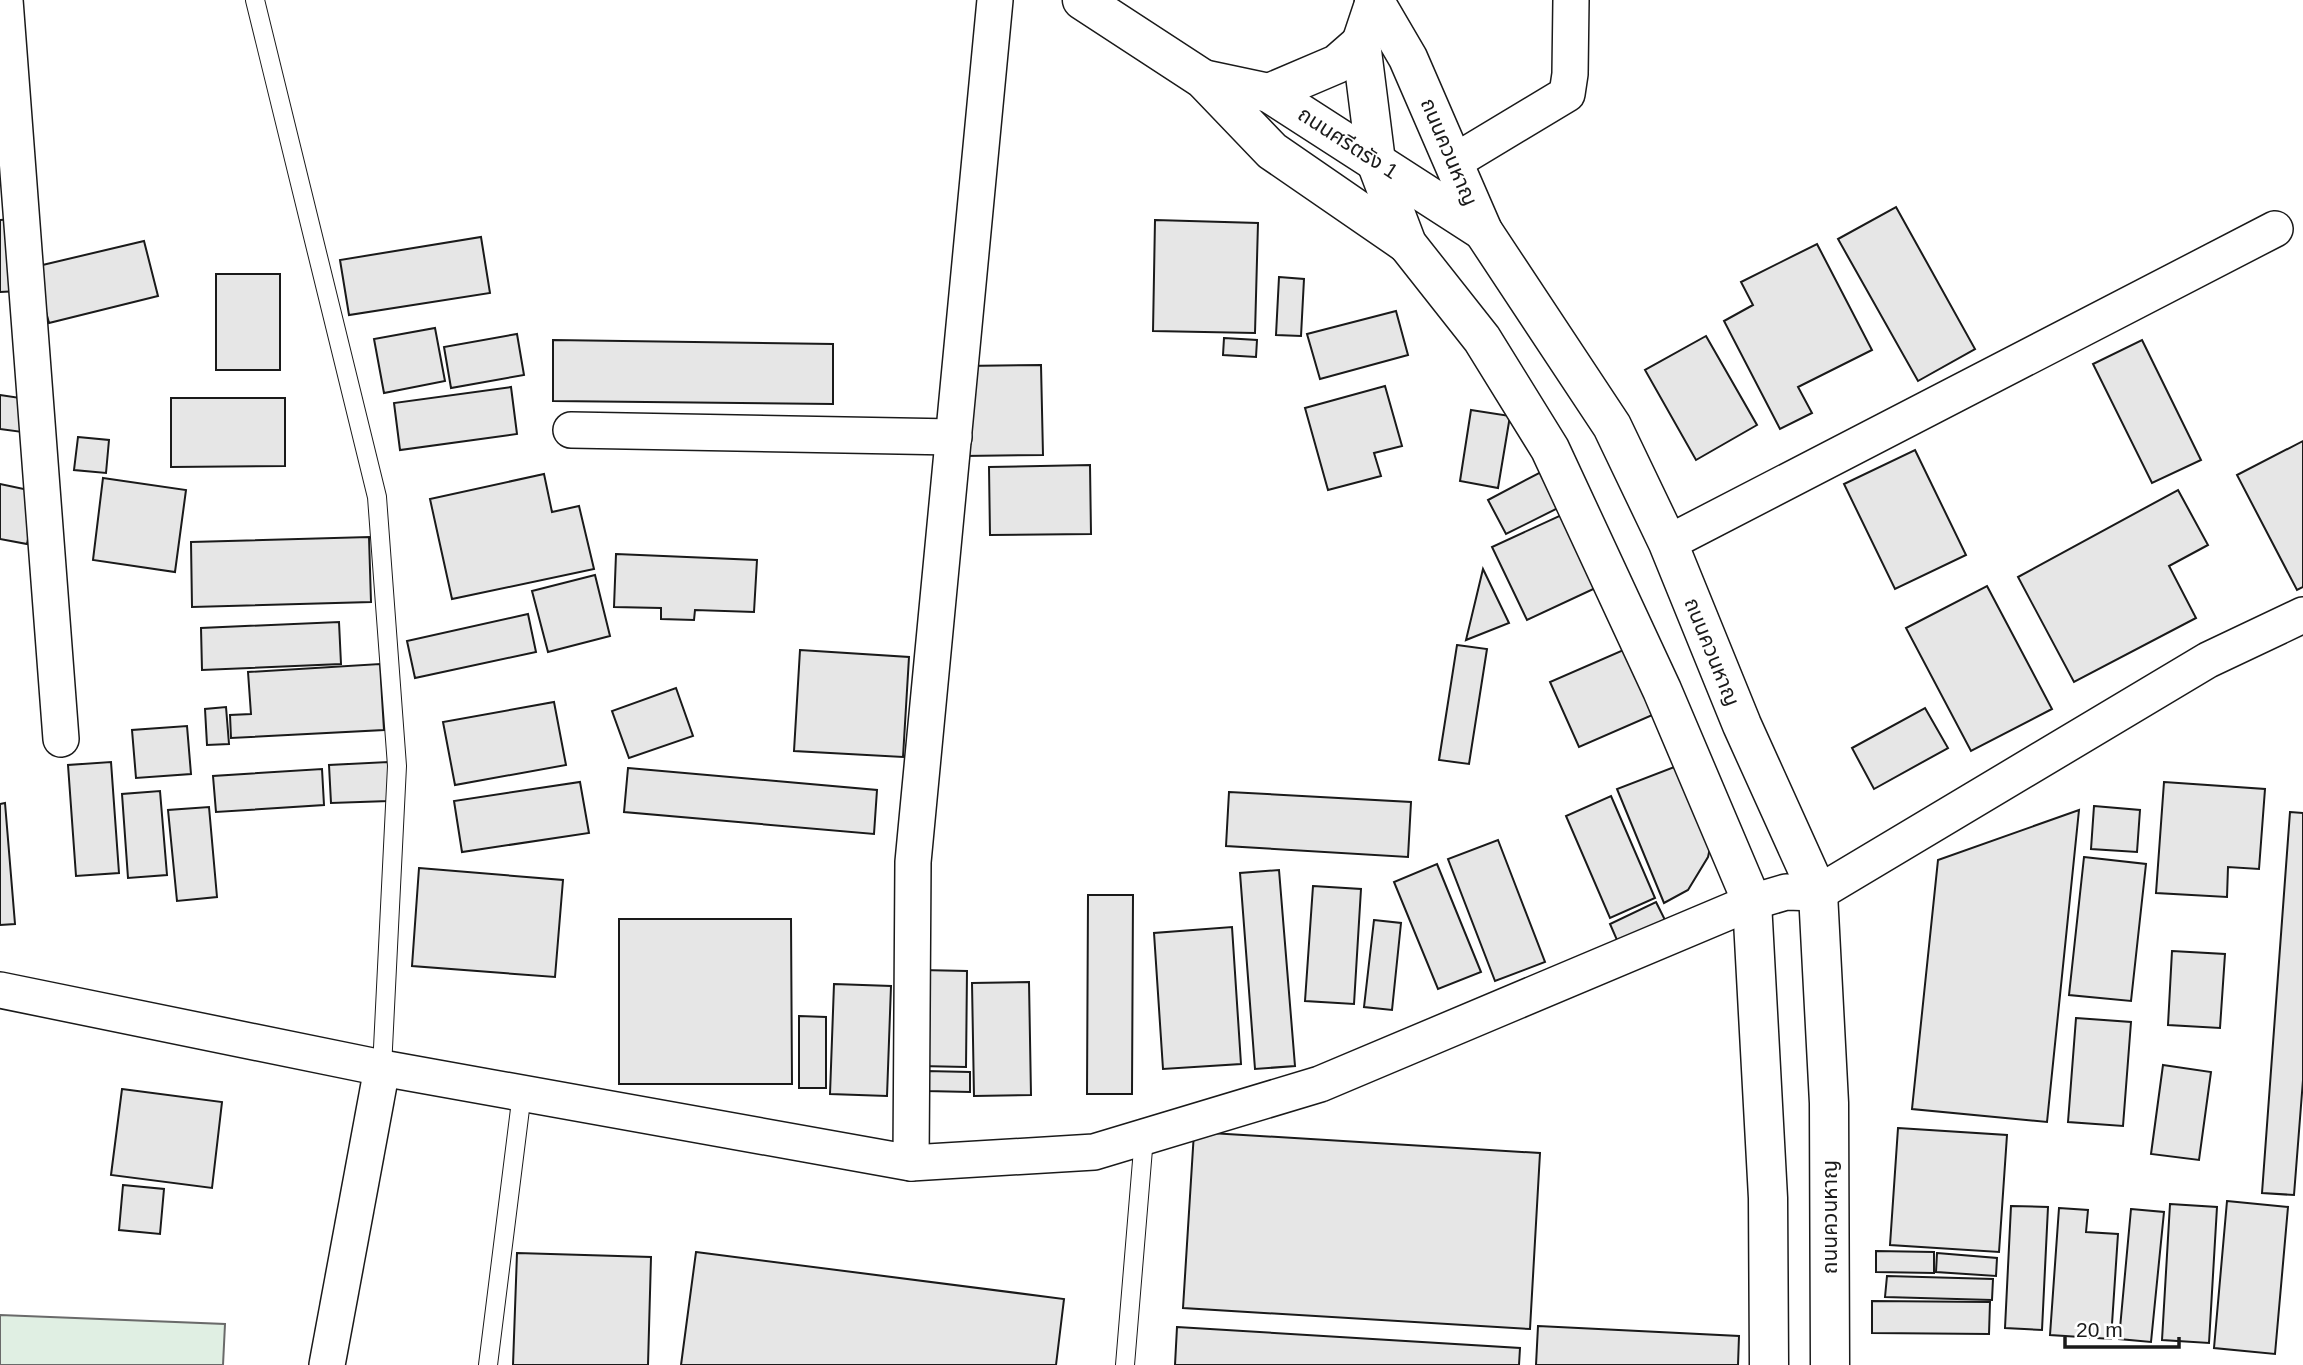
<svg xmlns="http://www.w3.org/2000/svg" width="2303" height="1365" font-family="Arial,'Noto Sans Thai',sans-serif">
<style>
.green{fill:#e0efe3;stroke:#6a6a6a;stroke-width:2}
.building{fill:#e6e6e6;stroke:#1a1a1a;stroke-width:2}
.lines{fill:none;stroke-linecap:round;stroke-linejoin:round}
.lane-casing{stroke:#1a1a1a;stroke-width:20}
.street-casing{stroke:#1a1a1a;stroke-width:38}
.secondary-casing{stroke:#1a1a1a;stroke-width:41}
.lane{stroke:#fff;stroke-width:18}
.street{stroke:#fff;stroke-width:35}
.secondary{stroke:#fff;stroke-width:38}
.labels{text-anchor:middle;stroke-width:5;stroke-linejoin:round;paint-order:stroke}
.street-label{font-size:21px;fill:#1a1a1a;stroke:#fff}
</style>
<rect width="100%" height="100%" fill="#fff"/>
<path class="green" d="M 0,1315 L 225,1324 L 223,1365 L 0,1365 Z"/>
<g class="building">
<path d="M 1896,207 L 1975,349 L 1918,381 L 1838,239 Z"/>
<path d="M 14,219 L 19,291 L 0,292 L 0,220 Z"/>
<path d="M 1155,220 L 1258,223 L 1255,333 L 1153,331 Z"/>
<path d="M 481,237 L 490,293 L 349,315 L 340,260 Z"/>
<path d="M 144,241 L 158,296 L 49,323 L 34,267 Z"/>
<path d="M 1817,244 L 1872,350 L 1798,387 L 1812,413 L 1780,429 L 1724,321 L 1753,305 L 1741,282 Z"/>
<rect x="216" y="274" width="64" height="96"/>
<path d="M 1279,277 L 1304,279 L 1301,336 L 1276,335 Z"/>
<path d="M 1396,311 L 1408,355 L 1320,379 L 1307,334 Z"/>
<path d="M 435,328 L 445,381 L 384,393 L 374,339 Z"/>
<path d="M 517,334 L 524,375 L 451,388 L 444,347 Z"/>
<path d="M 1706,336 L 1757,425 L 1696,460 L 1645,370 Z"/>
<path d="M 1224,338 L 1257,340 L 1256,357 L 1223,355 Z"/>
<path d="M 553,340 L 833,344 L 833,404 L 553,401 Z"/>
<path d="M 2142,340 L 2201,460 L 2152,483 L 2093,364 Z"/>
<path d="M 1041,365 L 1043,455 L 964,456 L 963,366 Z"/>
<path d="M 1385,386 L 1402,446 L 1374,453 L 1381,476 L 1328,490 L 1305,408 Z"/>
<path d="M 511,387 L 517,434 L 400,450 L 394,403 Z"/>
<path d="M 0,395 L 27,399 L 22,432 L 0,429 Z"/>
<path d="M 171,398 L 285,398 L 285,466 L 171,467 Z"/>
<path d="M 1471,410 L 1510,416 L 1498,488 L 1460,481 Z"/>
<path d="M 78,437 L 109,440 L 106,473 L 74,470 Z"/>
<path d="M 2303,441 L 2303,587 L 2297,590 L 2237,475 Z"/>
<path d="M 1915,450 L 1966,555 L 1895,589 L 1844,484 Z"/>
<path d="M 1090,465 L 1091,534 L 990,535 L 989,467 Z"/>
<path d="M 1541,472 L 1560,507 L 1506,534 L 1488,500 Z"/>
<path d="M 544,474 L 552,512 L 579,506 L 594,569 L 452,599 L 430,499 Z"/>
<path d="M 103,478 L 186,490 L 175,572 L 93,560 Z"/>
<path d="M 0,484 L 38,492 L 27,544 L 0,539 Z"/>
<path d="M 2178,490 L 2208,545 L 2169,566 L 2196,618 L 2074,682 L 2018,577 Z"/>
<path d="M 1568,512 L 1602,585 L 1527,620 L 1492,547 Z"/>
<path d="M 369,537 L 371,602 L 192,607 L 191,542 Z"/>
<path d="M 616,554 L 757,560 L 754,612 L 695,610 L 694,620 L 661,619 L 661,608 L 614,607 Z"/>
<path d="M 1483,569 L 1509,623 L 1466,640 Z"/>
<path d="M 595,575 L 610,636 L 548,652 L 532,591 Z"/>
<path d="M 1987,586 L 2052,709 L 1971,751 L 1906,628 Z"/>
<path d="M 528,614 L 536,652 L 415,678 L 407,641 Z"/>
<path d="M 339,622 L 341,664 L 202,670 L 201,628 Z"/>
<path d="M 1457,645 L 1487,649 L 1469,764 L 1439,760 Z"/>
<path d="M 1628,648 L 1657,713 L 1579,747 L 1550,682 Z"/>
<path d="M 800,650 L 909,657 L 903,757 L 794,751 Z"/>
<path d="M 380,664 L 384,730 L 231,738 L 230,715 L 251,714 L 248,672 Z"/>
<path d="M 676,688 L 693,736 L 629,758 L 612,711 Z"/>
<path d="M 554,702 L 566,765 L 455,785 L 443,722 Z"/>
<path d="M 226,707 L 229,744 L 207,745 L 205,709 Z"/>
<path d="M 1925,708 L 1948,748 L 1874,789 L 1852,748 Z"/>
<path d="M 187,726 L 191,774 L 136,778 L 132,730 Z"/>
<path d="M 111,762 L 119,873 L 76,876 L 68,765 Z"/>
<path d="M 388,762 L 389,801 L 331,803 L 329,765 Z"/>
<path d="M 1682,764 L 1712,839 L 1708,857 L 1688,890 L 1664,903 L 1617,789 Z"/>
<path d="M 628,768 L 877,790 L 874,834 L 624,812 Z"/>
<path d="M 322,769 L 324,805 L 216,812 L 213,776 Z"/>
<path d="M 580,782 L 589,833 L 462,852 L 454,801 Z"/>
<path d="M 2164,782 L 2265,789 L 2259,869 L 2228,867 L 2227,897 L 2156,893 Z"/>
<path d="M 160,791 L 167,875 L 128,878 L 122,794 Z"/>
<path d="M 1229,792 L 1411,802 L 1408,857 L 1226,846 Z"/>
<path d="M 1611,796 L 1655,898 L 1610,918 L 1566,816 Z"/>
<path d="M 5,803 L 15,924 L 0,925 L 0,804 Z"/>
<path d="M 2094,806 L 2140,810 L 2137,852 L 2091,849 Z"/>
<path d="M 209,807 L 217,897 L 177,901 L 168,810 Z"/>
<path d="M 2079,810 L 2047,1122 L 1912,1109 L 1938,860 Z"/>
<path d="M 2290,812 L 2303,813 L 2303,1080 L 2294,1195 L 2262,1193 Z"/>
<path d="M 1498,840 L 1545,962 L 1495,981 L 1448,859 Z"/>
<path d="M 2084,857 L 2146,864 L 2131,1001 L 2069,995 Z"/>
<path d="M 1437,864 L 1481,972 L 1438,989 L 1394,882 Z"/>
<path d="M 419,868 L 563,880 L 555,977 L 412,966 Z"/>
<path d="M 1279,870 L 1295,1066 L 1255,1069 L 1240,873 Z"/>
<path d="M 1313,886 L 1361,889 L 1354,1004 L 1305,1001 Z"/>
<path d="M 1088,895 L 1133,895 L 1132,1094 L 1087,1094 Z"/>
<path d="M 1656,902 L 1667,924 L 1620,947 L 1610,924 Z"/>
<path d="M 619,919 L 791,919 L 792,1084 L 619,1084 Z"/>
<path d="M 1374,920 L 1401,923 L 1392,1010 L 1364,1007 Z"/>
<path d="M 1232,927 L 1241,1064 L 1163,1069 L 1154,933 Z"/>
<path d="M 2172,951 L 2225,954 L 2220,1028 L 2168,1025 Z"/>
<path d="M 921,970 L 967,971 L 966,1067 L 920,1066 Z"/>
<path d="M 1029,982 L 1031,1095 L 974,1096 L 972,983 Z"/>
<path d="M 834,984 L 891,986 L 887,1096 L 830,1094 Z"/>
<path d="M 799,1016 L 826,1017 L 826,1088 L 799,1088 Z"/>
<path d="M 2076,1018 L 2131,1022 L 2123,1126 L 2068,1122 Z"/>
<path d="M 2163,1065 L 2211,1072 L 2199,1160 L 2151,1154 Z"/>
<path d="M 926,1071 L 970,1072 L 970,1092 L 926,1091 Z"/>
<path d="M 122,1089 L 222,1102 L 212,1188 L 111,1175 Z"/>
<path d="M 1898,1128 L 2007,1135 L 1999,1252 L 1890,1245 Z"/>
<path d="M 1194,1132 L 1540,1153 L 1530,1329 L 1183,1308 Z"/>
<path d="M 123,1185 L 164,1189 L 160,1234 L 119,1230 Z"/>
<path d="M 2227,1201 L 2288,1207 L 2275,1354 L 2214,1348 Z"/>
<path d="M 2170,1204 L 2217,1207 L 2209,1343 L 2162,1340 Z"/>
<path d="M 2011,1206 L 2048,1207 L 2042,1330 L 2005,1328 Z"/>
<path d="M 2059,1208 L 2088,1210 L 2086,1232 L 2118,1234 L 2111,1339 L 2050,1335 Z"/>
<path d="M 2131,1209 L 2164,1212 L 2151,1342 L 2119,1339 Z"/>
<path d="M 1876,1251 L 1934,1252 L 1934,1273 L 1876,1272 Z"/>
<path d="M 696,1252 L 1064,1299 L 1056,1365 L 681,1365 Z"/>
<path d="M 517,1253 L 651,1257 L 648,1365 L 513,1365 Z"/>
<path d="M 1937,1253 L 1997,1258 L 1996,1276 L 1936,1272 Z"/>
<path d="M 1887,1276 L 1993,1279 L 1992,1300 L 1885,1297 Z"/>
<path d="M 1872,1301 L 1990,1302 L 1989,1334 L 1872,1333 Z"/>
<path d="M 1538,1326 L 1739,1336 L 1738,1365 L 1536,1365 Z"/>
<path d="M 1177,1327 L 1520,1348 L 1519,1365 L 1175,1365 Z"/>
</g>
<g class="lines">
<defs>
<g id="lane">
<path d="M 255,0 L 377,497 L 397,766 L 382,1068"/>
<path d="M 488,1365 L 522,1093"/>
<path d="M 1125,1365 L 1144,1137"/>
</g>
<g id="street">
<path d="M 5,0 L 61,739"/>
<path d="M 1454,162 L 1567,94 L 1570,74 L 1571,0"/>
<path d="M 571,430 L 954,437"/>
<path d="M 1668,543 L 2275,229"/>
<path d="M 0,990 L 382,1068 L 911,1163 L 1094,1152 L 1320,1084 L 1752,902 L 1786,892 L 1818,893 L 2208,660 L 2303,615"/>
<path d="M 911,1163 L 913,862 L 995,0"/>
<path d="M 327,1365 L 382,1068"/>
</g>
<g id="secondary">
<path d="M 1082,0 L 1203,79 L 1272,151 L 1407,244"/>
<path d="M 1374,0 L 1408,58 L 1483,231 L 1612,426 L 1668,543 L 1742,725 L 1818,893 L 1829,1103 L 1830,1365"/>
<path d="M 1375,1 L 1361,43 L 1376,162 L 1407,244 L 1482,339 L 1550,449 L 1662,690 L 1752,902 L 1768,1198 L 1769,1365"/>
<path d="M 1203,79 L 1269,93 L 1483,231"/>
<path d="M 1269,93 L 1337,64 L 1361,43"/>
</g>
</defs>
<use href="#lane" class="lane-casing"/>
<use href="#street" class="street-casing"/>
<use href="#secondary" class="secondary-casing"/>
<use href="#lane" class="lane"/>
<use href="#street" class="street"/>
<use href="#secondary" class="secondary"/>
</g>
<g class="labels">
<g class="street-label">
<text transform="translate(1348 143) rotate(33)" y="7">ถนนศรีตรัง 1</text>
<text transform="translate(1449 152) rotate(67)" y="7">ถนนควนหาญ</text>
<text transform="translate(1712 652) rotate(68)" y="7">ถนนควนหาญ</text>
<text transform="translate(1830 1217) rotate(-90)" y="7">ถนนควนหาญ</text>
</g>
</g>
<path d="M2065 1337v10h114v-10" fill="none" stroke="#1a1a1a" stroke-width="3.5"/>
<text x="2076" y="1337" font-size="21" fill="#1a1a1a" stroke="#ffffff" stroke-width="5" paint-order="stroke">20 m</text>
</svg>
